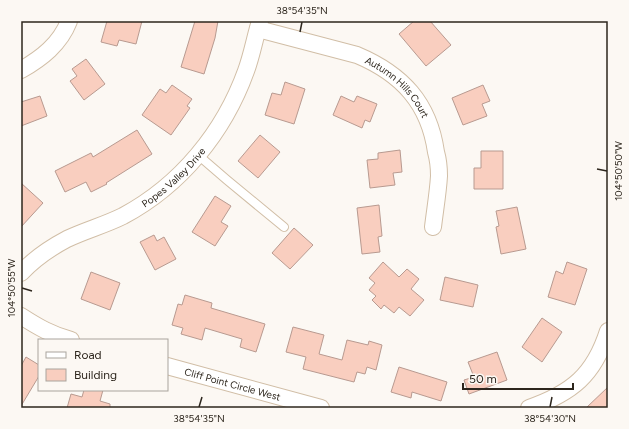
<svg xmlns="http://www.w3.org/2000/svg" width="629" height="429" font-family="Figtree,sans-serif">
<style>
.building{fill:#f9cebf;stroke:#b89a90}
.lines{fill:none;stroke-linecap:round;stroke-linejoin:round}
.lane-casing{stroke:#d1bea6;stroke-width:10}
.street-casing{stroke:#d1bea6;stroke-width:18}
.lane{stroke:#fff;stroke-width:8}
.street{stroke:#fff;stroke-width:16}
.ticks{fill:none;stroke:#2d261d;stroke-width:1.5}
.labels{text-anchor:middle;stroke-width:3;stroke-linejoin:round;paint-order:stroke}
.street-label{font-size:10px;fill:#2d261d;stroke:#fcf8f3}
.neatline{fill:none;stroke:#2d261d;stroke-width:1.5}
.ticks-label{font-size:10px;text-anchor:middle;fill:#2d261d}
</style>
<rect width="100%" height="100%" fill="#fcf8f3"/>
<g class="building">
<path d="M 107,21 L 142,21 L 136,44 L 119,40 L 117,46 L 101,42 Z"/>
<path d="M 195,21 L 218,21 L 215,38 L 204,74 L 181,67 Z"/>
<path d="M 414,21 L 430,21 L 451,45 L 426,66 L 399,34 Z"/>
<path d="M 86,59 L 105,84 L 84,100 L 70,81 L 77,76 L 72,69 Z"/>
<path d="M 285,82 L 305,89 L 294,124 L 265,115 L 272,93 L 281,95 Z"/>
<path d="M 172,85 L 192,99 L 187,106 L 190,108 L 171,135 L 142,115 L 160,89 L 166,93 Z"/>
<path d="M 483,85 L 490,101 L 482,104 L 487,116 L 463,125 L 452,98 Z"/>
<path d="M 40,96 L 47,116 L 21,126 L 21,102 Z"/>
<path d="M 341,96 L 354,102 L 357,96 L 377,104 L 370,122 L 365,120 L 362,128 L 333,115 Z"/>
<path d="M 137,130 L 152,154 L 106,183 L 107,184 L 91,192 L 86,182 L 65,192 L 55,171 L 91,153 L 93,157 Z"/>
<path d="M 260,135 L 280,152 L 258,178 L 238,161 Z"/>
<path d="M 400,150 L 402,172 L 393,173 L 395,185 L 370,188 L 367,160 L 378,159 L 378,153 Z"/>
<path d="M 481,151 L 503,151 L 503,189 L 474,189 L 474,168 L 481,168 Z"/>
<path d="M 21,183 L 43,203 L 21,227 Z"/>
<path d="M 215,196 L 231,206 L 221,222 L 228,226 L 215,246 L 192,232 Z"/>
<path d="M 379,205 L 382,236 L 378,237 L 380,252 L 362,254 L 357,208 Z"/>
<path d="M 517,207 L 526,249 L 501,254 L 496,227 L 499,226 L 496,211 Z"/>
<path d="M 294,228 L 313,245 L 290,269 L 272,253 Z"/>
<path d="M 154,235 L 157,241 L 164,237 L 176,259 L 155,270 L 140,242 Z"/>
<path d="M 383,262 L 399,277 L 407,269 L 419,279 L 411,289 L 424,300 L 410,316 L 399,307 L 394,313 L 384,305 L 381,309 L 372,300 L 376,296 L 369,290 L 375,283 L 369,278 Z"/>
<path d="M 567,262 L 587,269 L 575,305 L 548,297 L 556,271 L 563,274 Z"/>
<path d="M 91,272 L 120,283 L 110,310 L 81,299 Z"/>
<path d="M 445,277 L 478,285 L 473,307 L 440,300 Z"/>
<path d="M 185,295 L 212,303 L 211,308 L 265,324 L 256,352 L 240,347 L 242,339 L 205,328 L 202,340 L 181,334 L 183,328 L 172,325 L 178,304 L 182,305 Z"/>
<path d="M 542,318 L 562,332 L 542,362 L 522,347 Z"/>
<path d="M 293,327 L 324,335 L 319,354 L 342,360 L 347,340 L 368,345 L 369,341 L 382,345 L 376,370 L 367,367 L 365,374 L 357,372 L 354,382 L 303,369 L 306,357 L 286,352 Z"/>
<path d="M 497,352 L 507,380 L 469,394 L 464,380 L 474,377 L 468,362 Z"/>
<path d="M 26,357 L 39,365 L 39,376 L 21,406 L 21,366 Z"/>
<path d="M 399,367 L 447,382 L 441,401 L 412,392 L 411,398 L 391,392 Z"/>
<path d="M 608,387 L 608,408 L 586,408 Z"/>
<path d="M 84,390 L 103,390 L 100,401 L 110,404 L 110,408 L 67,408 L 71,394 L 82,397 Z"/>
</g>
<g class="lines">
<defs>
<path id="lane" d="M 198,155 L 227,180 L 284,227"/>
<g id="street">
<path id="s1" d="M 258,29 L 357,55 C 402,74 429,103 436,152 C 438,159 439,168 439,176 C 438,193 435,210 433,227"/>
<path d="M 21,70 C 42,58 60,44 69,21"/>
<path id="s2" d="M 21,273 C 34,259 50,248 67,239 C 86,230 105,225 123,216 C 181,185 224,132 246,71 C 252,55 255,37 260,21"/>
<path d="M 21,316 C 38,327 52,335 71,340"/>
<path id="s3" d="M 167,366 L 321,408"/>
<path d="M 529,408 C 572,393 594,375 608,331"/>
</g>
</defs>
<use href="#lane" class="lane-casing"/>
<use href="#street" class="street-casing"/>
<use href="#lane" class="lane"/>
<use href="#street" class="street"/>
</g>
<path class="ticks" d="M 300,32 L 302,22M 597,169 L 607,171M 22,288 L 32,291M 199,407 L 202,397M 550,407 L 552,397"/>
<g class="labels">
<g class="street-label">
<text dy="4" stroke="none"><textPath href="#s1" startOffset="155">Autumn Hills Court</textPath></text>
<text dy="4" stroke="none"><textPath href="#s2" startOffset="182">Popes Valley Drive</textPath></text>
<text dy="4" stroke="none"><textPath href="#s3" startOffset="68">Cliff Point Circle West</textPath></text>
</g>
</g>
<rect width="629" height="429" fill="none" stroke="#fcf8f3" stroke-width="44"/>
<rect x="38" y="339" width="130" height="52" fill="#fcf8f3" stroke="#a9a49d"/>
<rect x="46" y="352" width="20" height="6" fill="#ffffff" stroke="#a9a49d"/>
<text x="74" y="359" font-size="12" fill="#2d261d">Road</text>
<rect x="46" y="369" width="20" height="12" fill="#f9cebf" stroke="#a9a49d"/>
<text x="74" y="379" font-size="12" fill="#2d261d">Building</text>
<path d="M463 383v6h110v-6" fill="none" stroke="#2d261d" stroke-width="2"/>
<text x="469" y="383" font-size="12" fill="#2d261d" stroke="#fcf8f3" stroke-width="3" paint-order="stroke">50 m</text>
<rect x="22" y="22" width="585" height="385" class="neatline"/>
<g class="ticks-label">
<text x="302" y="14">38°54'35"N</text>
<text transform="translate(618 171) rotate(-90)" y="4">104°50'50"W</text>
<text transform="translate(11 288) rotate(-90)" y="4">104°50'55"W</text>
<text x="199" y="422">38°54'35"N</text>
<text x="550" y="422">38°54'30"N</text>
</g>
</svg>
